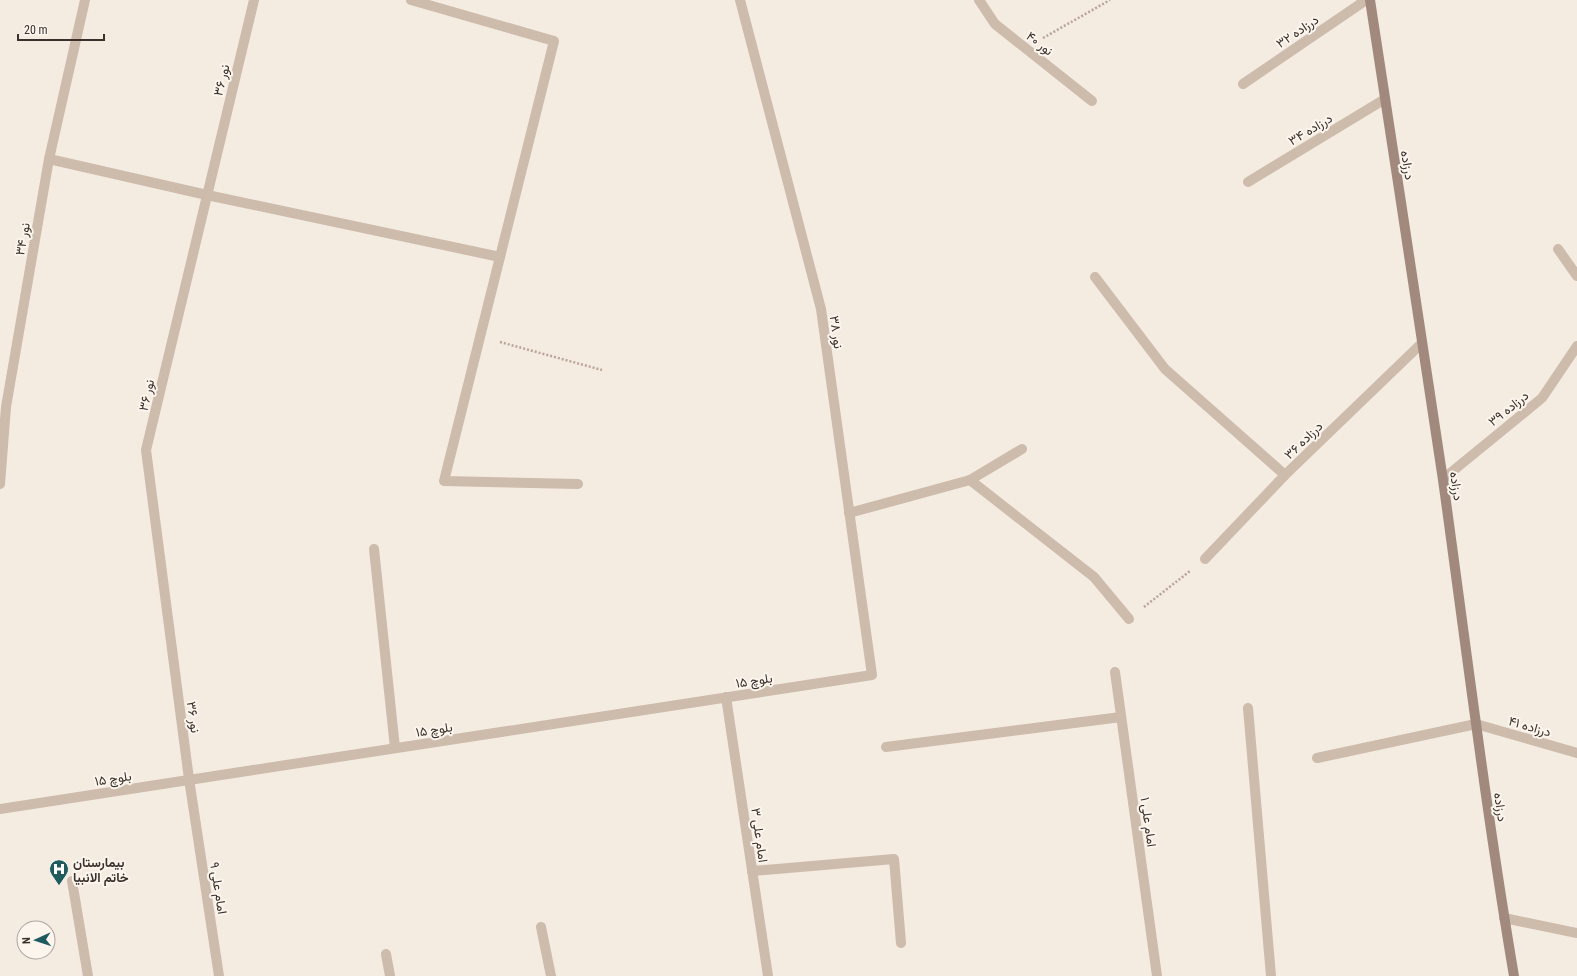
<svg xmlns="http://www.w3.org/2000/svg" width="1577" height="976" font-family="'Roboto Condensed',Vazirmatn,sans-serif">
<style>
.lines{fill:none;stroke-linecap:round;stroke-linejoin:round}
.path{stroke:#b9a596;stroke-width:2.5;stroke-dasharray:2 2;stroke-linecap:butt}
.street{stroke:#cdbbac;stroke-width:10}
.secondary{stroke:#a18a7d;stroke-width:10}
.labels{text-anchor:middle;stroke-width:4;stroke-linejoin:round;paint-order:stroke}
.street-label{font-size:13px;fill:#3b302b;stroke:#fbf5ee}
.poi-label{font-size:13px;font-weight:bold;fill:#3b302b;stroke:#fbf5ee;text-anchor:start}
</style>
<rect width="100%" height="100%" fill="#f4ebe1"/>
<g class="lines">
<g class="path">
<path d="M 1043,38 L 1110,0"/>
<path d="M 500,342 L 602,370"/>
<path d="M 1144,607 L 1190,571"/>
</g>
<g class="street">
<path d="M 411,0 L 554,41 L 444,481 L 578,484"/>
<path d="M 979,0 L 995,24 L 1092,101"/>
<path d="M 1243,84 L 1366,0"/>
<path d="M 49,159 L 207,195 L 500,257"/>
<path d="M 1248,182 L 1385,99"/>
<path d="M 1558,249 L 1577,276"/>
<path d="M 1095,277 L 1165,369 L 1285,475"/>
<path d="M 1443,479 L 1542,398 L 1577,346"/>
<path d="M 970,480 L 1094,577 L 1129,619"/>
<path d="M 0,484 L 6,407 L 49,159 L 85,0"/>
<path d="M 849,513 L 970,480 L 1022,449"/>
<path d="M 374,549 L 395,748"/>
<path d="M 1205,559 L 1285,475 L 1422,343"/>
<path d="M 1115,672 L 1157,976"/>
<path d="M 726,697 L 768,976"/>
<path d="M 1248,708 L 1271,976"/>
<path d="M 886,747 L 1121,717"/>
<path d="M 1317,758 L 1476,724 L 1577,753"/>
<path d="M 0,809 L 872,675 L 821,309 L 740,0"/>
<path d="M 752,871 L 894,859 L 901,943"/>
<path d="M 72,881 L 88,976"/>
<path d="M 1504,918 L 1577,933"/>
<path d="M 541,927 L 551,976"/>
<path d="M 386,954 L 390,976"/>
<path d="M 219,976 L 189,779 L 146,450 L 254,0"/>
</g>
<path class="secondary" d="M 1370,0 C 1394,160 1420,320 1443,480 C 1466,646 1486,811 1514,976"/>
</g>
<defs>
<symbol id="hospital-pin" viewBox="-11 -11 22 30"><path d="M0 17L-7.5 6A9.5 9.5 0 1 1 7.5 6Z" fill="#1f5a5e" stroke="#fbf5ee"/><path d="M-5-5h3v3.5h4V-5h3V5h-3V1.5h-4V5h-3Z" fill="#fff"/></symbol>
</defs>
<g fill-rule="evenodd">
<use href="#hospital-pin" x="48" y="858" width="22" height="30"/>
</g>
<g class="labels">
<g class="street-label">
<text transform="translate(1297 31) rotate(-34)" y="5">درزاده ۳۲</text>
<text transform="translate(1040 43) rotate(38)" y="5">نور ۴۰</text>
<text transform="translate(221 80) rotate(-76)" y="5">نور ۳۶</text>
<text transform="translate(1310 129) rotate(-31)" y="5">درزاده ۳۴</text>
<text transform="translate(1408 165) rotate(81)" y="5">درزاده</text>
<text transform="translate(22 239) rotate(-80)" y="5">نور ۳۴</text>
<text transform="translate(837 332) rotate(82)" y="5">نور ۳۸</text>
<text transform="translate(146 395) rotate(-77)" y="5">نور ۳۶</text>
<text transform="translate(1508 408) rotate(-39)" y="5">درزاده ۳۹</text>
<text transform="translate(1303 440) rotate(-44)" y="5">درزاده ۳۶</text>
<text transform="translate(1457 486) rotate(82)" y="5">درزاده</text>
<text transform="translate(754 680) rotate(-9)" y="5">بلوچ ۱۵</text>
<text transform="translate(194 717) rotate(82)" y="5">نور ۳۶</text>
<text transform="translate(1530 726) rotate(16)" y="5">درزاده ۴۱</text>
<text transform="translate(434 729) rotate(-9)" y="5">بلوچ ۱۵</text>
<text transform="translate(113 778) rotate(-9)" y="5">بلوچ ۱۵</text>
<text transform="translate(1501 807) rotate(82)" y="5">درزاده</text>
<text transform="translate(1149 822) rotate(82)" y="5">امام علی ۱</text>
<text transform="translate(760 835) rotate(82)" y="5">امام علی ۳</text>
<text transform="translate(219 888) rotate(81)" y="5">امام علی ۹</text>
</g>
<g class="poi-label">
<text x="73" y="867">بیمارستان<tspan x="73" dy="15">خاتم الانبیا</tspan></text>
</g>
</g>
<g transform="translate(36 940) rotate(267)"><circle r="19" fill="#fbf5ee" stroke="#aea6a0"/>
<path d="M0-3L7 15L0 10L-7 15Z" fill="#1f5a5e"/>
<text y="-6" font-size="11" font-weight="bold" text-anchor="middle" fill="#3b302b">N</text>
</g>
<path d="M18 34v6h86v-6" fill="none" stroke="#3b302b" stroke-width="2"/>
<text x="24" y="34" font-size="12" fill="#3b302b" stroke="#fbf5ee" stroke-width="3" paint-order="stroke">20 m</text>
</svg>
